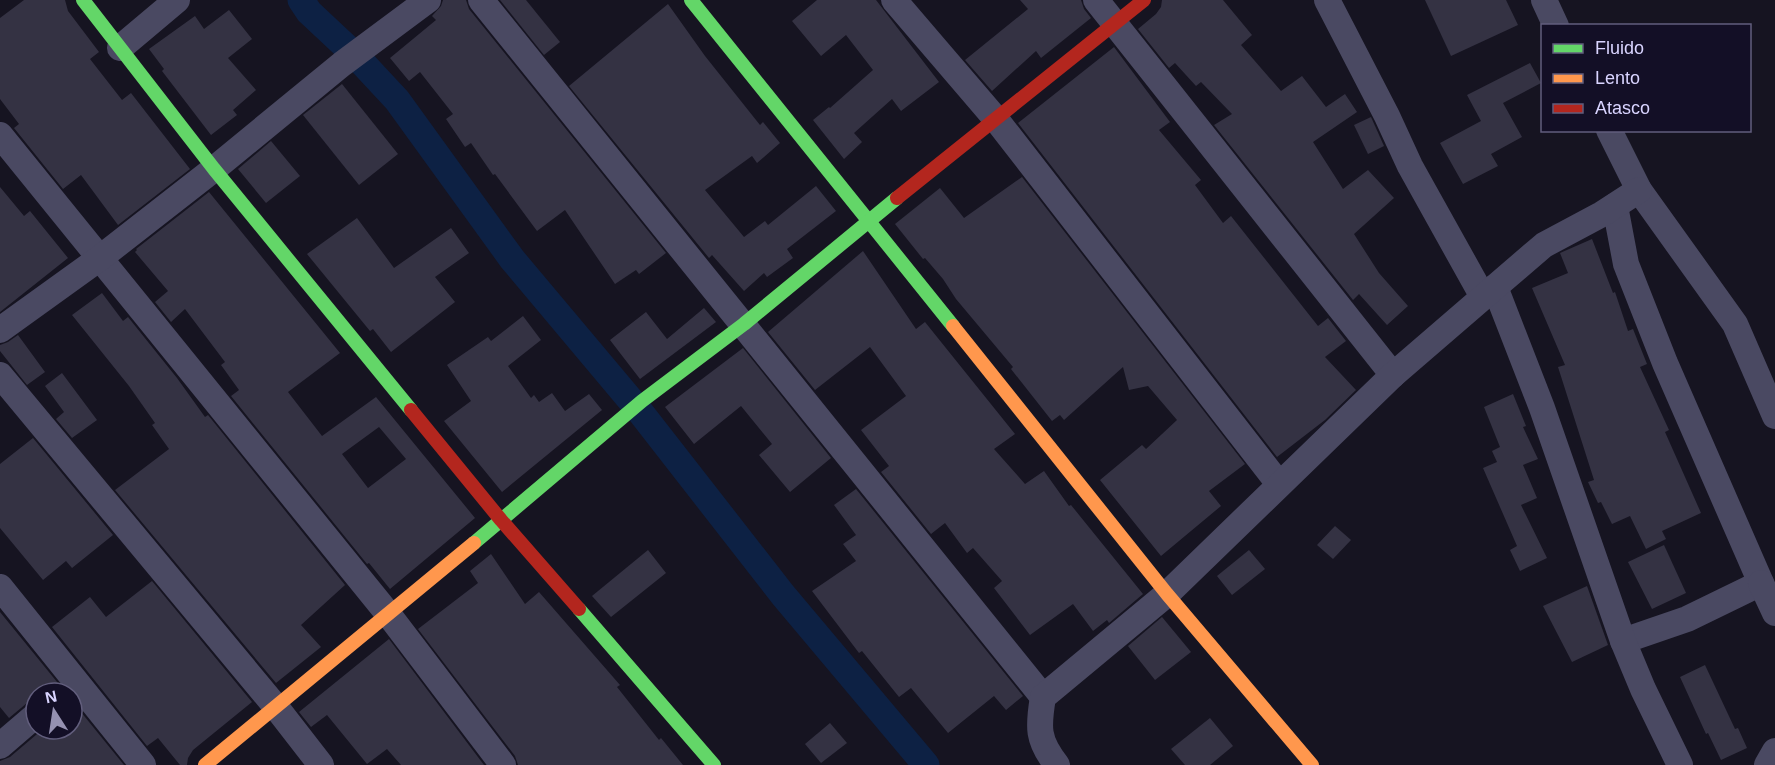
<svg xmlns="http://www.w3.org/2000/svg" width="1775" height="765" font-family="Arial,sans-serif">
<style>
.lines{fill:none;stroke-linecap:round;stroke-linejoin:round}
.canal{stroke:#0d2144;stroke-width:27}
.building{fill:#343243;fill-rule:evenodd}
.street{stroke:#4a4962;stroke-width:26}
.fast{stroke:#63d668;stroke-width:14}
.slow{stroke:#ff974d;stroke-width:14}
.jam{stroke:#b3261e;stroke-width:14}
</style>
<rect width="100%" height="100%" fill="#161421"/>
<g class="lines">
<path class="canal" d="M 301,0 L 309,12 L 356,56 L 397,100 L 512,259 L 638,409 L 783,595 L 926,765"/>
</g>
<g class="building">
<path d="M 24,0 L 65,0 L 68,11 L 99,52 L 90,59 L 122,100 L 131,93 L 190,169 L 118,225 L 81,175 L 63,189 L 14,128 L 19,124 L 0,99 L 0,18 Z"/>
<path d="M 443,0 L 466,0 L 469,9 L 666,253 L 639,274 L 636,270 L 615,284 L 565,210 L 537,231 L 495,174 L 493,175 L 471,143 L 465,147 L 446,119 L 453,114 L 420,72 L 409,81 L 390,58 L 436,20 L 432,16 L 441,6 Z"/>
<path d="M 500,0 L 526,0 L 560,42 L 544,55 Z"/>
<path d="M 817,0 L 876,0 L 939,82 L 901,111 L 892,99 L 854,133 L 862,142 L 844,159 L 813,120 L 829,107 L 830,108 L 873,70 L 846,35 L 821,56 L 792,21 Z"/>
<path d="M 1020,0 L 1081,0 L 1084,9 L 1091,18 L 1041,58 L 1036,51 L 992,91 L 965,60 L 1028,9 Z"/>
<path d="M 1162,0 L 1223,0 L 1252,35 L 1241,45 L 1281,91 L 1302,76 L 1326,107 L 1345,94 L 1357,112 L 1313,142 L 1343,189 L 1368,170 L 1394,198 L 1354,234 L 1379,273 L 1408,306 L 1387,325 L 1359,294 L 1353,300 L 1214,125 L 1232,114 L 1201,82 L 1196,86 L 1175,63 L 1169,68 L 1138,29 L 1156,14 L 1161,7 Z"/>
<path d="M 1425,0 L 1506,0 L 1518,25 L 1451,56 Z"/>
<path d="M 668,4 L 705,56 L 760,125 L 763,122 L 780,143 L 757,163 L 752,156 L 705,190 L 744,237 L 765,221 L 768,225 L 816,186 L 836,211 L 787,249 L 793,258 L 767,277 L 764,273 L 744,291 L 712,255 L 709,258 L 569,86 Z"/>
<path d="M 229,10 L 252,39 L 228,58 L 256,90 L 233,110 L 237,115 L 211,135 L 162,71 L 164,69 L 149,49 L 195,16 L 204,29 Z"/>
<path d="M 1114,47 L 1170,122 L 1159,130 L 1201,180 L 1195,185 L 1223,223 L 1231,216 L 1318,326 L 1328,318 L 1346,341 L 1325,357 L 1356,390 L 1325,420 L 1277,457 L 1018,123 Z"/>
<path d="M 1530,63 L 1541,83 L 1503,103 L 1522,137 L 1491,154 L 1498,166 L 1463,184 L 1440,143 L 1481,121 L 1467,95 Z"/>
<path d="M 342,84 L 398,154 L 359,185 L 303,115 Z"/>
<path d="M 1371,117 L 1384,146 L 1368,154 L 1354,125 Z"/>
<path d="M 271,141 L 300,176 L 266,203 L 238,169 Z"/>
<path d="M 1022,177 L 1245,464 L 1209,491 L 1221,506 L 1161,556 L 1100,480 L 1142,445 L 1146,449 L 1177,420 L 1148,386 L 1129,390 L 1123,367 L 1064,420 L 1060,415 L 1052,421 L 1011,369 L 1013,367 L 956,299 L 943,279 L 925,258 L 923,259 L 895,224 L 940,188 L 964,218 Z"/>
<path d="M 0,187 L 24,216 L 30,211 L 68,258 L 0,312 Z"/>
<path d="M 209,192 L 340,353 L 288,392 L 322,436 L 376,397 L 475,518 L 390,589 L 369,563 L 367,564 L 231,396 L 239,390 L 221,365 L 225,362 L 185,309 L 171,322 L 155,302 L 168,291 L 135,252 L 137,250 L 136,249 ZM 379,427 L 406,459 L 368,488 L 342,454 Z"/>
<path d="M 357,218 L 394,268 L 451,228 L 469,253 L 435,277 L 455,302 L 391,352 L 373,329 L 370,331 L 307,254 Z"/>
<path d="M 1592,239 L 1613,293 L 1615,292 L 1628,331 L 1633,329 L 1647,364 L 1640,367 L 1669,430 L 1665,432 L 1701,513 L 1662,531 L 1666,539 L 1646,549 L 1630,516 L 1612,524 L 1601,502 L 1598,503 L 1588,482 L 1594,480 L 1558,367 L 1565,365 L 1532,288 L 1568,273 L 1560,253 Z"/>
<path d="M 863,251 L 916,329 L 925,322 L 1015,434 L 994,449 L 1025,484 L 1044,471 L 1069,506 L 1071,505 L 1143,594 L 1109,623 L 1107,620 L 1093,631 L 1073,604 L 1030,635 L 994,588 L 1002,581 L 973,548 L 967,553 L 945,523 L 931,534 L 881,472 L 889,466 L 861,430 L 906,396 L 870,347 L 815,390 L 768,332 Z"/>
<path d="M 102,293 L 123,321 L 128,317 L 132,322 L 177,378 L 205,417 L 208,415 L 345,585 L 301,625 L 321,647 L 276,683 L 115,490 L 169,449 L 152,425 L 155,423 L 129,386 L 72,315 Z"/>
<path d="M 704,308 L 716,322 L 640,379 L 610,340 L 646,312 L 667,339 Z"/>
<path d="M 523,316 L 541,340 L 508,366 L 531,398 L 534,395 L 539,402 L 552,393 L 565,411 L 589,394 L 602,410 L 502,492 L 444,421 L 471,401 L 447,365 L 488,337 L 491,341 Z"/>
<path d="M 18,335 L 45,372 L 27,385 L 0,351 L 0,345 L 8,342 Z"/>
<path d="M 743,348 L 831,458 L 790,492 L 759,455 L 772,444 L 741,406 L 694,444 L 665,407 Z"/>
<path d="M 62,373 L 97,420 L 72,438 L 56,419 L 64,412 L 45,386 Z"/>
<path d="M 1513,394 L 1526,426 L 1523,427 L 1538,459 L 1523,465 L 1537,498 L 1521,505 L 1547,558 L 1520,571 L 1510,550 L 1517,546 L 1483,468 L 1497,462 L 1492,451 L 1500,447 L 1484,407 Z"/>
<path d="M 33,438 L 113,535 L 72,568 L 66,561 L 43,580 L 0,528 L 0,464 Z"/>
<path d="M 856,489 L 1023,696 L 1006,710 L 994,696 L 948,733 L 911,688 L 899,697 L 862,651 L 859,653 L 812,591 L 856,561 L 843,544 L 856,535 L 834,505 Z"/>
<path d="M 1335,526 L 1351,540 L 1333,559 L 1317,545 Z"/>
<path d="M 1664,545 L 1686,593 L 1652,609 L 1628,562 Z"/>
<path d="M 648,550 L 666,573 L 611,617 L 592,596 Z"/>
<path d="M 1249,550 L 1265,569 L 1232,595 L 1217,576 Z"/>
<path d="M 491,554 L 525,604 L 539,592 L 620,685 L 617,687 L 659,740 L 661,738 L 683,765 L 518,765 L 515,756 L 418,629 L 478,583 L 470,571 Z"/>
<path d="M 152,581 L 252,702 L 193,750 L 188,758 L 187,765 L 180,765 L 158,738 L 147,746 L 52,627 L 90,597 L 106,617 Z"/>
<path d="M 1587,586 L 1608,645 L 1572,662 L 1543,606 Z"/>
<path d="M 0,612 L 66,693 L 36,693 L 36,700 L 27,703 L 9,718 L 0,707 Z"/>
<path d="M 1162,617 L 1191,652 L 1155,680 L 1128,646 Z"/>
<path d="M 389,639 L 395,647 L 484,765 L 401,765 L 387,749 L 367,764 L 327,715 L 311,727 L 299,712 Z"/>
<path d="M 1705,665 L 1735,729 L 1738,728 L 1747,748 L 1721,760 L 1708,733 L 1706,734 L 1680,677 Z"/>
<path d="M 72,701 L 124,765 L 0,765 L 0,761 L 10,757 L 43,729 L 72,729 Z"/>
<path d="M 1210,718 L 1233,746 L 1210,765 L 1185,765 L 1171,749 Z"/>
<path d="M 830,723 L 847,743 L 821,763 L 805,744 Z"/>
</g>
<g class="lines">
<g class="street">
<path d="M 481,0 L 1043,697"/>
<path d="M 894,0 L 995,118 L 1279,484"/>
<path d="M 1096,0 L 1393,375"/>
<path d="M 1327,0 L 1387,116 L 1410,166 L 1483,297"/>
<path d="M 1544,0 L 1556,26"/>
<path d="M 120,48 L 177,0"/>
<path d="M 1609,130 L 1639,190 L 1735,324 L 1775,416"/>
<path d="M 0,135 L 389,615 L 503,765"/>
<path d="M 1615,206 L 1626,264 L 1665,363 L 1761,583 L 1687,619 L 1623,641"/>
<path d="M 1495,287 L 1542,408 L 1623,641 L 1643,689 L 1680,765"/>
<path d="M 0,330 L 100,258 L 214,169 L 342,64 L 428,0"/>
<path d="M 0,375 L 276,707 L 321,765"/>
<path d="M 1761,583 L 1775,613"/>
<path d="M 0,587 L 143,765"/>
<path d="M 0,746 L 36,715"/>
<path d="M 1057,765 C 1037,740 1038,727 1043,697 L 1167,594 L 1393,375 L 1495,287 L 1544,245 L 1602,214 L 1639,190"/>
<path d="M 1767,765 L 1775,751"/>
</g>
<g class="fast">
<path d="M 83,0 L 214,169 L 411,410"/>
<path d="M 691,0 L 953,326"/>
<path d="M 474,543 L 642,401 L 744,324 L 897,198"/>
<path d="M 579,609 L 714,765"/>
</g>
<g class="slow">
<path d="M 953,326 L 1167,594 L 1312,765"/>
<path d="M 205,765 L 474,543"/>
</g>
<g class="jam">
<path d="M 897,198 L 1144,0"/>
<path d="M 411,410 L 501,520 L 579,609"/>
</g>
</g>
<rect x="1541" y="24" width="210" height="108" fill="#130f26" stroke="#625e7d" stroke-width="1.5"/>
<rect x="1553" y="44" width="30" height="9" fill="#63d668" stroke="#625e7d" stroke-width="1.5"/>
<text x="1595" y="54" font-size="18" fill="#d9d4ff">Fluido</text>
<rect x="1553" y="74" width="30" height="9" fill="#ff974d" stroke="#625e7d" stroke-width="1.5"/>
<text x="1595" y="84" font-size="18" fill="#d9d4ff">Lento</text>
<rect x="1553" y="104" width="30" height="9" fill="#b3261e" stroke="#625e7d" stroke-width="1.5"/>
<text x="1595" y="114" font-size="18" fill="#d9d4ff">Atasco</text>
<g transform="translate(54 711) rotate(348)"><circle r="28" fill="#130f26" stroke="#625e7d" stroke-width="1.5"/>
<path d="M0-4.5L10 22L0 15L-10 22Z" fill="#9591b1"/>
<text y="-9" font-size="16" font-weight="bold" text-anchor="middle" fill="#d9d4ff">N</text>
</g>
</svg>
